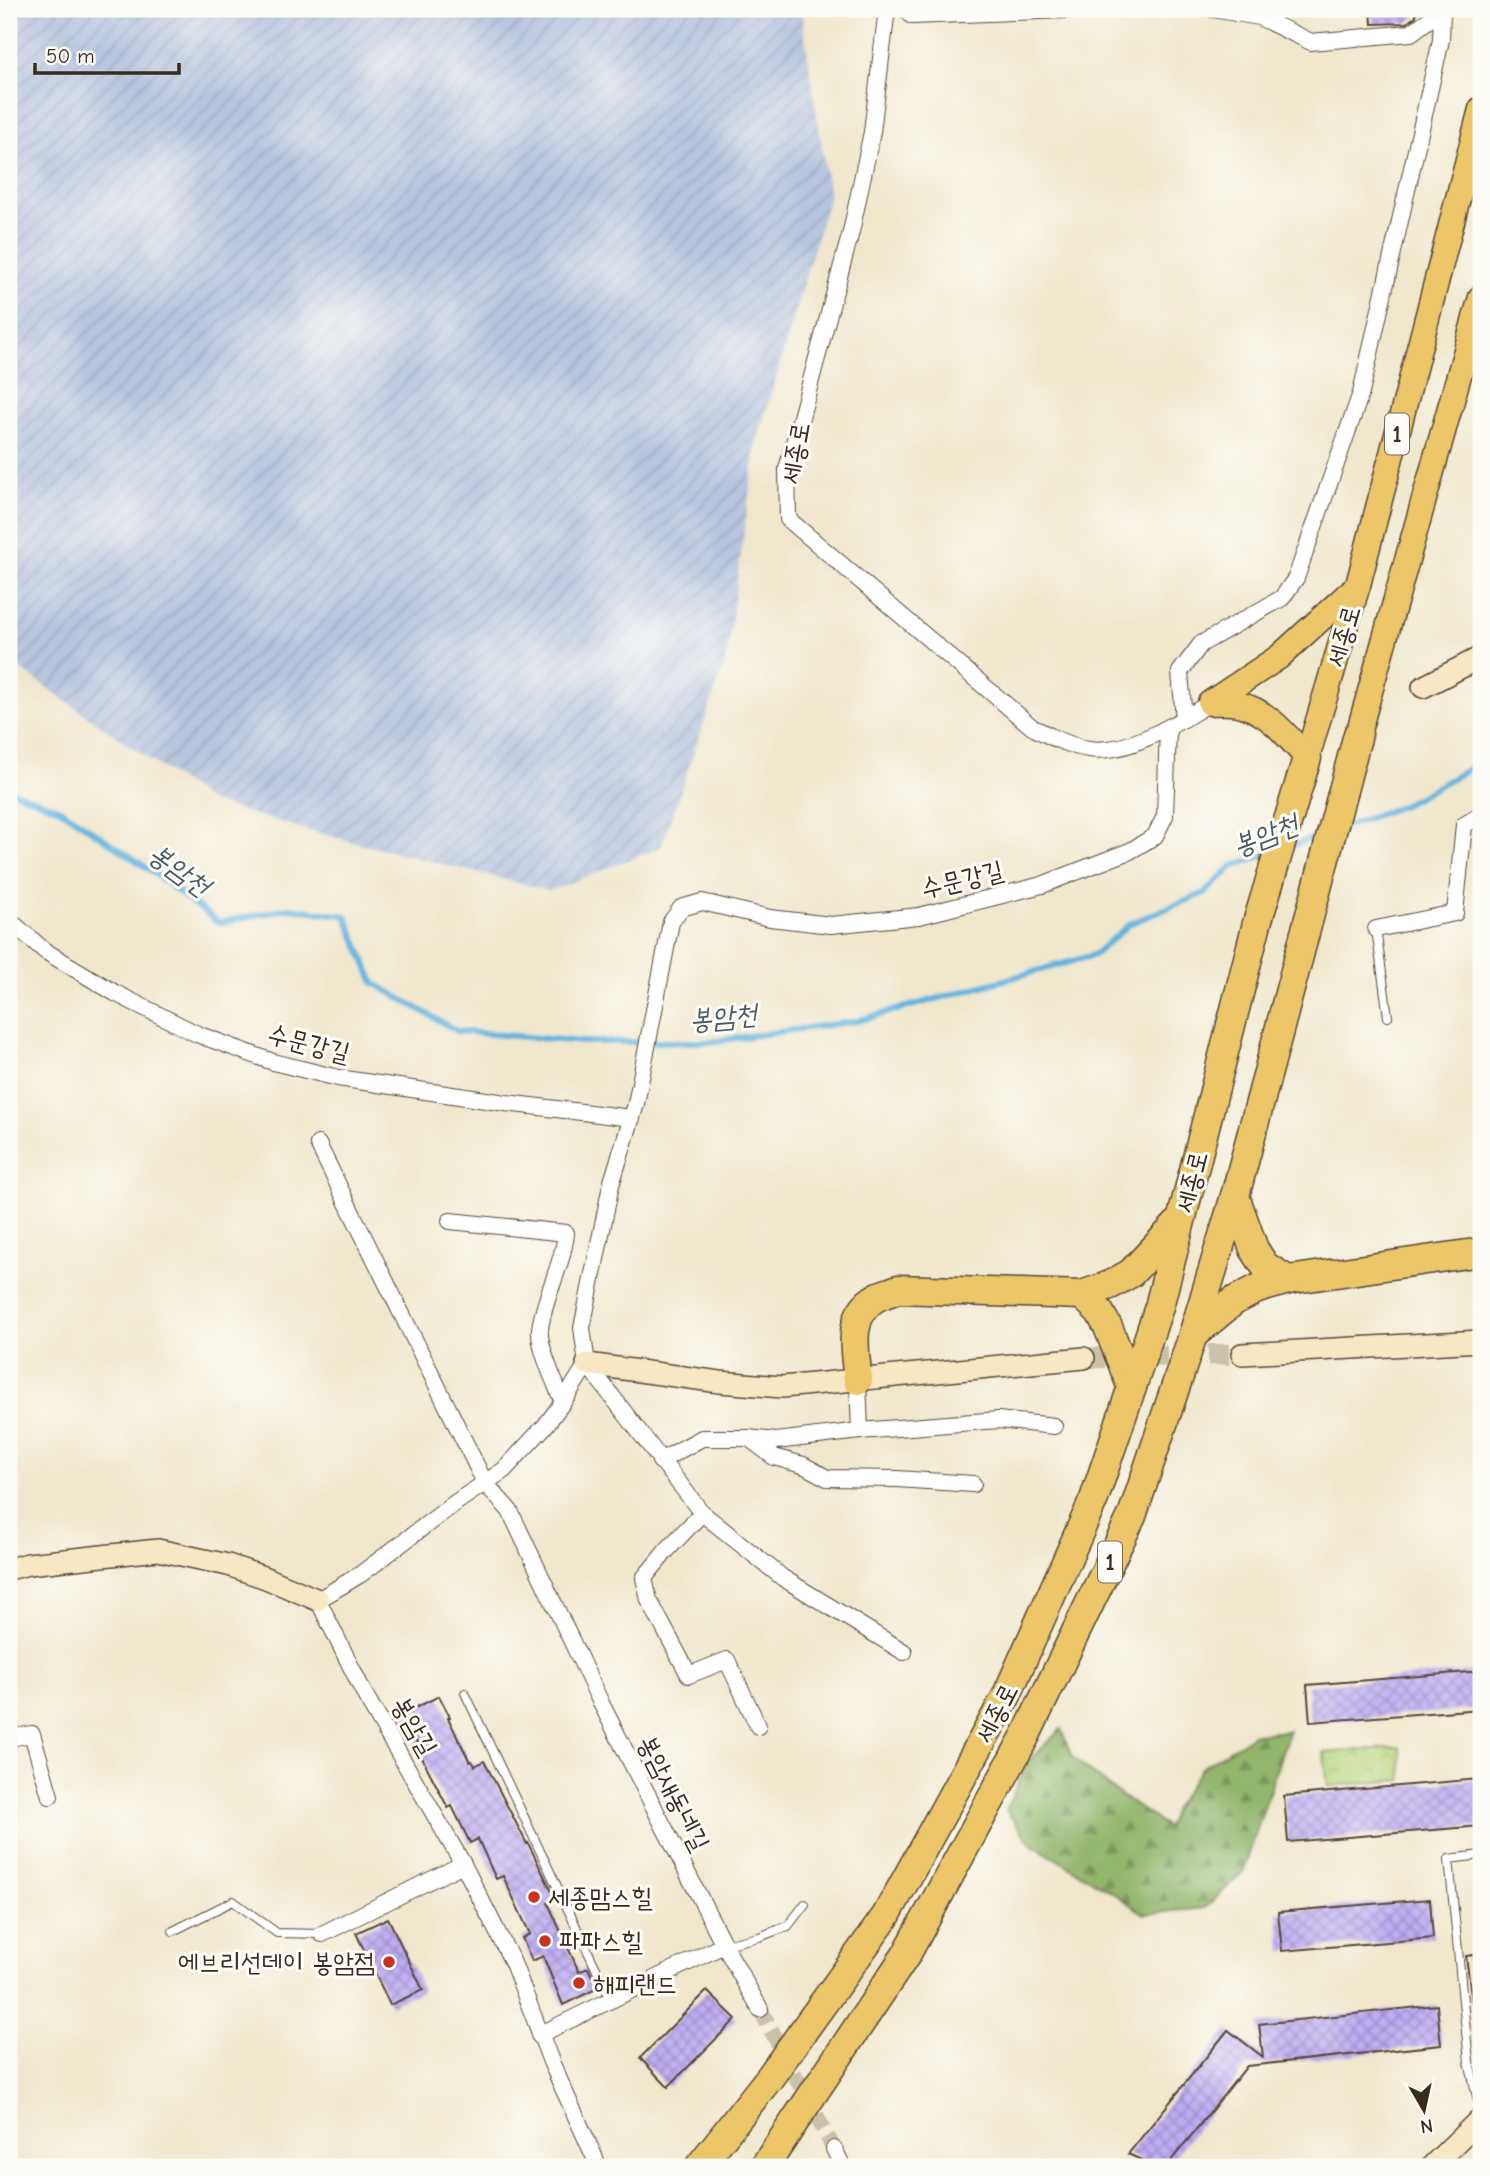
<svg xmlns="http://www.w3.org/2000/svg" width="1490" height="2176" font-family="'Comic Neue','Poor Story',sans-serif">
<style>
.industrial{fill:url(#industrial-furrows)}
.forest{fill:url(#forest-firs);stroke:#667045;stroke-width:2}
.park{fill:url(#park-crowns);stroke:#7a804d;stroke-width:2}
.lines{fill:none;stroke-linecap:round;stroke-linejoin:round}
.stream{stroke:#64b2de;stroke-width:6}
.building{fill:url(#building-cross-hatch)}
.street-tunnel{stroke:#ccc1aa;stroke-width:16;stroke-dasharray:16 8;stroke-linecap:butt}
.secondary-tunnel{stroke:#ccc1aa;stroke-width:21;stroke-dasharray:21 10;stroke-linecap:butt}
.lane-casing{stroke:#564638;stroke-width:10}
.street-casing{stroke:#564638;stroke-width:18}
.secondary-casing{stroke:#564638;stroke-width:24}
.primary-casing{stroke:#564638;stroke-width:27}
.highway-casing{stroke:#564638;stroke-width:31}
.lane{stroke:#fff;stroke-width:8}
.street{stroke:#fff;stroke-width:16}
.secondary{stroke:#f7e8c3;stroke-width:21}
.primary{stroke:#ecc669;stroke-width:24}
.highway{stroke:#ecc669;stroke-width:28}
.poi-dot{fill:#c8321e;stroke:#fdfcf7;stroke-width:2.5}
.labels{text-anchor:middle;stroke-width:6;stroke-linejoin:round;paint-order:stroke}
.shield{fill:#fdfcf7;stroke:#75695f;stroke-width:2}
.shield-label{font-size:24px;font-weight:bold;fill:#3b2a1e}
.street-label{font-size:26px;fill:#3b2a1e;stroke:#fdfcf7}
.poi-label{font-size:26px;fill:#3b2a1e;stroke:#fdfcf7;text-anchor:start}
.water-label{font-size:28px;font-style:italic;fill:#495a61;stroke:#fdfcf7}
</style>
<defs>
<pattern id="industrial-furrows" width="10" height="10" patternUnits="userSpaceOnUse" patternTransform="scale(1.75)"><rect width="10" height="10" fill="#b7c5de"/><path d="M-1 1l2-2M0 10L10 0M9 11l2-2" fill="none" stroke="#9ea9be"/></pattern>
<pattern id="forest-firs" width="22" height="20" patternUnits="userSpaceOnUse" patternTransform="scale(1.75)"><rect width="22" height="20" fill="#92b66c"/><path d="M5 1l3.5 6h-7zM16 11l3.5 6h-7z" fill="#789458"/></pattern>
<pattern id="park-crowns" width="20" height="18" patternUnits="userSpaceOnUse" patternTransform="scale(1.75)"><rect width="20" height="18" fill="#b8d57c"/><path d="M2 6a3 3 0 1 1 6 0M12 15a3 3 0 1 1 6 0" fill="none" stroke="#9fb76b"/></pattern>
<pattern id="building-cross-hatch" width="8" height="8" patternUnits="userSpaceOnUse" patternTransform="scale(1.75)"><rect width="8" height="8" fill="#bdacf4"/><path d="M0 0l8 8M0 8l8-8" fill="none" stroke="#9b8cc5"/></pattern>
</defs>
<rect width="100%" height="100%" fill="#fdfcf7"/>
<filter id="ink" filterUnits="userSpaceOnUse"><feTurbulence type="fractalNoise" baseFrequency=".0143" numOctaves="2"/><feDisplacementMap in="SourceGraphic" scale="14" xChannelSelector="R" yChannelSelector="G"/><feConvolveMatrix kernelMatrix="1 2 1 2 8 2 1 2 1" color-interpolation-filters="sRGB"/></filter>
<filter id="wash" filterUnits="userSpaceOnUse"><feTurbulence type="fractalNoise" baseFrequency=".00686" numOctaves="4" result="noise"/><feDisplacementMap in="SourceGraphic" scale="28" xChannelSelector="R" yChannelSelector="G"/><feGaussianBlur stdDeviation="1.57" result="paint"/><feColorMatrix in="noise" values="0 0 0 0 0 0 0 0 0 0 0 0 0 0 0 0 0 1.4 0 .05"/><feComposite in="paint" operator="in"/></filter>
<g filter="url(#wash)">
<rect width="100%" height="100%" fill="#f0e7cd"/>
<path class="industrial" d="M 9,9 L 801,9 L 829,196 L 756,445 L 726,660 L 661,847 L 550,891 L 321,834 L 209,801 L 9,661 Z"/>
<path class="forest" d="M 1061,1729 L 1072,1757 L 1116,1792 L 1167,1827 L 1175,1807 L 1201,1768 L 1255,1734 L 1289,1731 L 1243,1872 L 1205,1908 L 1144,1914 L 1104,1887 L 1031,1844 L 1006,1810 L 1028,1761 Z"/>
<path class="park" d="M 1400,1747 L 1402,1780 L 1328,1786 L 1324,1753 Z"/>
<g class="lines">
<g class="stream">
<path d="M 9,790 L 60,809 L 150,870 L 219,923 L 290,908 L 346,916 L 374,983 L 457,1031 L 584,1042 L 708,1042 L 857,1021 L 1094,955 L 1131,923 L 1205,893 L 1233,866 L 1268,854"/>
<path d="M 1341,828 L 1404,805 L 1481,762"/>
<path d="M 1288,847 L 1324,834"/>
</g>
</g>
<g id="blocks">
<g class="building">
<path d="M 1371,9 L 1416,9 L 1416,16 L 1407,23 L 1372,24 Z"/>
<path d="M 1481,1671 L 1481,1709 L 1310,1722 L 1307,1685 Z"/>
<path d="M 439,1696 L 450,1717 L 448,1718 L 470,1762 L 472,1761 L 475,1766 L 484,1761 L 527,1844 L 528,1843 L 556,1900 L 548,1903 L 579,1972 L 588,1968 L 598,1988 L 563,2005 L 543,1956 L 532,1961 L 522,1938 L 530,1934 L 503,1876 L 496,1879 L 478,1839 L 470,1843 L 452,1806 L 448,1808 L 416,1746 L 418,1745 L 403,1714 Z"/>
<path d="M 1479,1779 L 1481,1826 L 1288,1842 L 1284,1796 Z"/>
<path d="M 1430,1899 L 1433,1938 L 1282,1951 L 1278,1912 Z"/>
<path d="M 388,1918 L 423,1990 L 390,2005 L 356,1933 Z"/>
<path d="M 1481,1954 L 1481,2001 L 1472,2002 L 1466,1956 Z"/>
<path d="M 707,1991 L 736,2019 L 668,2087 L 640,2058 Z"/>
<path d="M 1437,2005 L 1441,2045 L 1247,2066 L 1166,2167 L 1157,2167 L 1128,2154 L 1228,2030 L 1263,2057 L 1259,2024 Z"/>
</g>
</g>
</g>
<g filter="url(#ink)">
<use href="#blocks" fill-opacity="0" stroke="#564638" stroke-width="2"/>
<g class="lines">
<path class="street-tunnel" d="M 760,2009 L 834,2149"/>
<path class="secondary-tunnel" d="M 1084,1358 L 1242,1354"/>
<defs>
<g id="lane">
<path d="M 1376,929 L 1388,1017"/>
<path d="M 465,1693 L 611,2000"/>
<path d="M 1481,1855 L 1449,1859 L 1469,2062 L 1481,2114"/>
<path d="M 173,1931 L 233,1901 L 277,1933 L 322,1934"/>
<path d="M 724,1945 L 759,1937 L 788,1926 L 805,1904"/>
</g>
<g id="street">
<path d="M 887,9 L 872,132 L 851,232 L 787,469 L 788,519 L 1032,727 C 1050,736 1068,746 1089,749 C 1128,755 1178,722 1210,703"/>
<path d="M 906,9 L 912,16 L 1068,10 L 1068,9"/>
<path d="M 1213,9 L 1259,17 L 1311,42 L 1411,33 L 1443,9"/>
<path d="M 1184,719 L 1180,672 L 1201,644 L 1282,598 L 1296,578 L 1361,393 L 1441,40 L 1442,10"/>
<path d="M 9,920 L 45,951 L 115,993 L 197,1034 L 273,1062 L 338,1078 L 506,1103 L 632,1118"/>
<path d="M 1376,929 L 1455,913 L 1464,825 L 1481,815"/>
<path d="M 318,1144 L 485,1483 L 510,1511 L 601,1703 L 724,1945 L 539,2035"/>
<path d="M 450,1221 L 566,1233 C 563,1266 544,1296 540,1329 C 538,1347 556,1385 563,1402"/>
<path d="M 587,1364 L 582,1328 L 611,1185 L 636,1104 L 671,922 L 681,908 L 702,902 L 770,918 L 831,925 L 919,916 L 1042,885 L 1130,851 L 1155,836 L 1165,816 L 1168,729"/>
<path d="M 858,1380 L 860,1431"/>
<path d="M 750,1439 L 774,1457 L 803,1465 L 827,1478 L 897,1479 L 973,1484"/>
<path d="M 660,1461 L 702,1438 L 748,1438 L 776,1441 L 860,1431 L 998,1420 L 1054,1426"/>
<path d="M 702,1513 L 667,1550 L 644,1578 L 649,1600 L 689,1675 L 727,1660 L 758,1726"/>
<path d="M 9,1738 L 32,1734 L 50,1796"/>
<path d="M 322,1934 L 463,1864"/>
<path d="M 724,1945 L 760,2009"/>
<path d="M 834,2149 L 843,2167"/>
<path d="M 599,2167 L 552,2064 L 513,1963 L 463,1864 L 365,1695 L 318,1600 L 361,1574 L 455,1503 L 504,1470 L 545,1426 L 563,1402 L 587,1364 L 702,1513 L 783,1578 L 904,1652"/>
</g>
<g id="secondary">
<path d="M 1423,687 L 1481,657"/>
<path d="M 1242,1354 L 1481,1341"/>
<path d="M 587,1364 L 720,1382 L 782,1387 L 1084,1358"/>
<path d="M 9,1569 L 28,1564 L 158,1550 L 228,1565 L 266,1578 L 318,1600"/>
<path d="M 1431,2167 L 1481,2118"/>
</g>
<g id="primary">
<path d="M 1358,734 L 1481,297"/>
<path d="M 1307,758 L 1358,585 L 1481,109"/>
<path d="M 1307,758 C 1288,737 1268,710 1238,704 C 1230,702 1219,703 1210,703 L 1279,657 L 1358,585"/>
</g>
<g id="highway">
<path d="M 1288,1280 L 1481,1252"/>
<path d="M 1193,1335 L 1234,1301 L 1257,1289 L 1288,1280 L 1265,1266 L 1254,1249 L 1235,1196"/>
<path d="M 858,1380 C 855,1352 846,1314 877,1297 C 883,1294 891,1292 898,1289 L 1082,1295"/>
<path d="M 1132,1388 L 1108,1327 L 1099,1311 L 1082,1295 L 1110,1285 L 1131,1273 L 1180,1221"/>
<path d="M 699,2167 L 770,2077 L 886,1916 L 1006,1697 L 1094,1499 L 1159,1307 L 1257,923 L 1307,758"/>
<path d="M 764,2167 L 906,1955 L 1026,1735 L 1132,1516 L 1193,1335 L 1235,1196 L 1358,734"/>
</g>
</defs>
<use href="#lane" class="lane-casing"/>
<use href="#street" class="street-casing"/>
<use href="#secondary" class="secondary-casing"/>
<use href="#primary" class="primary-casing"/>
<use href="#highway" class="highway-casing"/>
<use href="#lane" class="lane"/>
<use href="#street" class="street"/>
<use href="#secondary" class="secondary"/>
<use href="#primary" class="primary"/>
<use href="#highway" class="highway"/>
</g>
</g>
<g class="poi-dot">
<circle cx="534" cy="1897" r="7"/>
<circle cx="545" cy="1941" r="7"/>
<circle cx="389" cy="1962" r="7"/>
<circle cx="579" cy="1983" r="7"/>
</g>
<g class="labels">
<g class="shield">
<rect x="1385" y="413.5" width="24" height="41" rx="5"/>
<rect x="1098" y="1541.5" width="24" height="41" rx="5"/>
</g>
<g class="shield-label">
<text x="1397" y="442">1</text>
<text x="1110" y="1570">1</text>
</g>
<g class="street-label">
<text transform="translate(795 453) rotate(-80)" y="9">세종로</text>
<text transform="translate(1343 636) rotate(-74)" y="9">세종로</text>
<text transform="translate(962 879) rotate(-14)" y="9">수문강길</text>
<text transform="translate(309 1043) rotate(14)" y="9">수문강길</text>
<text transform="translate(1191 1182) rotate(-76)" y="9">세종로</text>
<text transform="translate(996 1713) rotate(-63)" y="9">세종로</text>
<text transform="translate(415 1726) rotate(60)" y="9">봉암길</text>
<text transform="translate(674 1793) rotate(63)" y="9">봉암새동네길</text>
</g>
<g class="poi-label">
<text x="548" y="1906">세종맘스힐</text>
<text x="559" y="1950">파파스힐</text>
<text x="375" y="1971" text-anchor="end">에브리선데이 봉암점</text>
<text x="593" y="1992">해피랜드</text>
</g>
<g class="water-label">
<text transform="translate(1265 834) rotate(-21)" y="10">봉암천</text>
<text transform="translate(180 869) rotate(36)" y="10">봉암천</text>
<text transform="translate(723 1016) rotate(-5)" y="10">봉암천</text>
</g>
</g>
<rect width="1490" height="2176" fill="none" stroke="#fdfcf7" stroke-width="35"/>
<g transform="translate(1424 2110) rotate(171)" stroke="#fdfcf7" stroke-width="5" paint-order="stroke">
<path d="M0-5L12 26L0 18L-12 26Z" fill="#3b2a1e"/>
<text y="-10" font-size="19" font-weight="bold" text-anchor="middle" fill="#3b2a1e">N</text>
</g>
<path d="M35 63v10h144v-10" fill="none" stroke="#3b2a1e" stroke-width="3.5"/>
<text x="46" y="63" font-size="21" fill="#3b2a1e" stroke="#fdfcf7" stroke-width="5" paint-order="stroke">50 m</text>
</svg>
